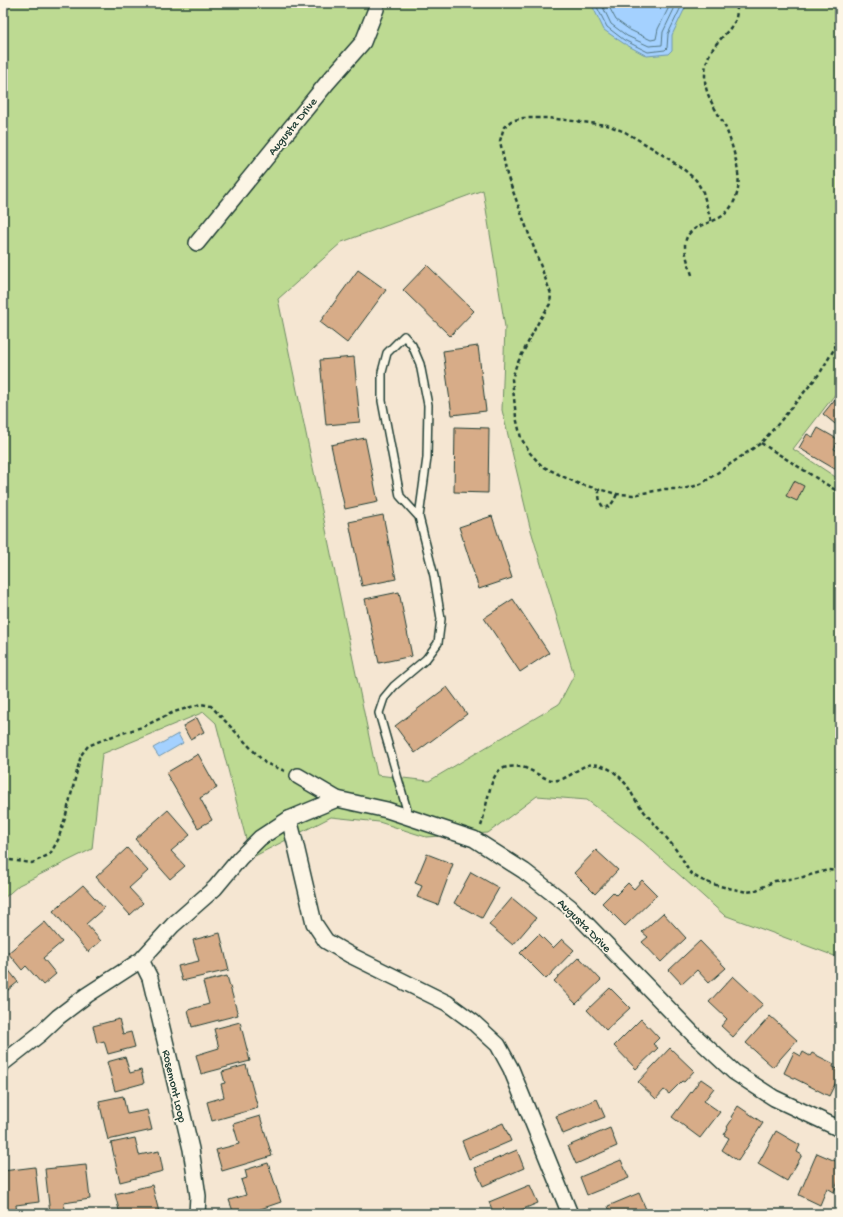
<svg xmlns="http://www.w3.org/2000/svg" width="843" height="1217" font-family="'Gochi Hand',sans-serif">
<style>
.green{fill:#bdda92;stroke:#6e8c63;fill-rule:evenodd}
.water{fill:#a4d1ff;stroke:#6f96ae}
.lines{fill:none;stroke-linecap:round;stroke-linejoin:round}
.shore{stroke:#547885;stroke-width:1}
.building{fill:#d7ac88;stroke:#1f3d34}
.service-casing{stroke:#1f3d34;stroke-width:10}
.minor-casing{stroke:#1f3d34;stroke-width:18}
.path{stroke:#1f3d34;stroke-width:2.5;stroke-dasharray:4 3;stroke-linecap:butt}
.service{stroke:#fcf5e5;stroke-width:7}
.minor{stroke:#fcf5e5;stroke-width:15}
.labels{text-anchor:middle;stroke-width:3.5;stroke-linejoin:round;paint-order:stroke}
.street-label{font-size:12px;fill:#1f3d34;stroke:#fcf5e5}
</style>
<rect width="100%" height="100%" fill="#f5e6d2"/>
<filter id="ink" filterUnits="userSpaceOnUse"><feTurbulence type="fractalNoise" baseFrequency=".025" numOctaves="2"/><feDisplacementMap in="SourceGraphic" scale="8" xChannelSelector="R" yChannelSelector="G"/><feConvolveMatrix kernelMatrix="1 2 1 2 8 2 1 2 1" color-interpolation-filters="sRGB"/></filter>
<g filter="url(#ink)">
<path class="green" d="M 3,3 L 840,3 L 840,388 L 793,449 L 840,480 L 840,958 L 724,915 L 643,842 L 587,800 L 537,796 L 488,833 L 426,837 L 379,822 L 331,817 L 251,858 L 216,723 L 204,712 L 102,754 L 92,849 L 19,885 L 3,899 ZM 483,190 L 505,327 L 502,410 L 530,527 L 574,675 L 559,704 L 429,781 L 377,775 L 278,299 L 342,242 Z"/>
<g class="water">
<path d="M 591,3 L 686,3 L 685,8 L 672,35 L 672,50 L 668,54 L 647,56 L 623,43 L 604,30 Z"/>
<path d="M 178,734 L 183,743 L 159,757 L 153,748 Z"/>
</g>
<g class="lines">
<g class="shore">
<path d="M 595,3 L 607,27 L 624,40 L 648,52 L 665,50 L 667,48 L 668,34 L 681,7 L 682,3"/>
<path d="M 601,3 L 611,24 L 627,36 L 649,46 L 662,45 L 663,32 L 677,3"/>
<path d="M 607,3 L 616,20 L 630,30 L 651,40 L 656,39 L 658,29 L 671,3"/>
</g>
</g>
<g class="building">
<path d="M 427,265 L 474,311 L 450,336 L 403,290 Z"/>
<path d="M 358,270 L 386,290 L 347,343 L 320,322 Z"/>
<path d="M 478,346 L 486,411 L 452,415 L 443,351 Z"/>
<path d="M 354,357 L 360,422 L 326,425 L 320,360 Z"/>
<path d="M 840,393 L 840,428 L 823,414 Z"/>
<path d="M 455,427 L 489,428 L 488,493 L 454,492 Z"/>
<path d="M 818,428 L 839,440 L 834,449 L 840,452 L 840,472 L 799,448 L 807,434 L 813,437 Z"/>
<path d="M 365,438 L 378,502 L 345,509 L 331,445 Z"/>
<path d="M 794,481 L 804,486 L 797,501 L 786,496 Z"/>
<path d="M 383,515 L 396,579 L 362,586 L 349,522 Z"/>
<path d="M 492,516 L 512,578 L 479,589 L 459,527 Z"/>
<path d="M 399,592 L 412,656 L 379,663 L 365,599 Z"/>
<path d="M 513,599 L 549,653 L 520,672 L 484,618 Z"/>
<path d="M 447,687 L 467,714 L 415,753 L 395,726 Z"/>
<path d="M 197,718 L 204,732 L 190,739 L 183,726 Z"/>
<path d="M 198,754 L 217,788 L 200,798 L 212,820 L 198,828 L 166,773 Z"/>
<path d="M 168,810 L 190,835 L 171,851 L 185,866 L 170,879 L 135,839 Z"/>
<path d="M 127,848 L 148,871 L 129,888 L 143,903 L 130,915 L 96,877 Z"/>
<path d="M 596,850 L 618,870 L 595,894 L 574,873 Z"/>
<path d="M 427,854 L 453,864 L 438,905 L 417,897 L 422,886 L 415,883 Z"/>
<path d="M 471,872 L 499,888 L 482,918 L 454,903 Z"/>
<path d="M 642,880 L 657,895 L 625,926 L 602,903 L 613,892 L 616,895 L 628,883 L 634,889 Z"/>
<path d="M 83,885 L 104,908 L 86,924 L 101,941 L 88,952 L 53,911 Z"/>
<path d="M 512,898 L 536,918 L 513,945 L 489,925 Z"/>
<path d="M 663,913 L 686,938 L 661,962 L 642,942 L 648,937 L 642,932 Z"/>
<path d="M 45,922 L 62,942 L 43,958 L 56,974 L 43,985 L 26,966 L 22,970 L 8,953 Z"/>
<path d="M 220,933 L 229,970 L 182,981 L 178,966 L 199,961 L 193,940 Z"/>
<path d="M 539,934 L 553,948 L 562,939 L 574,950 L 546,979 L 520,953 Z"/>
<path d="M 700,941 L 726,968 L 709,983 L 697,970 L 682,984 L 669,970 Z"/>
<path d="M 579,957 L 601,980 L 576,1004 L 554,981 Z"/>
<path d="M 3,963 L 18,982 L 3,994 Z"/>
<path d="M 227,976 L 238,1015 L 192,1027 L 188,1010 L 209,1004 L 203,982 Z"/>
<path d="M 733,976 L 763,1004 L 733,1037 L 721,1026 L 727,1019 L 709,1002 Z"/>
<path d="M 610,988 L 630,1008 L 606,1030 L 587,1010 Z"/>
<path d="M 770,1016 L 797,1040 L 773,1067 L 746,1043 Z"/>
<path d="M 119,1019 L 123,1034 L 131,1032 L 135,1047 L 108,1054 L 104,1041 L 97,1043 L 93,1026 Z"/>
<path d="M 641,1019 L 659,1038 L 653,1044 L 658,1048 L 636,1069 L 614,1046 Z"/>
<path d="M 240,1022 L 250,1061 L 201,1074 L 196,1055 L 219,1048 L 214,1029 Z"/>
<path d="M 670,1048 L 694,1071 L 684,1082 L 682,1081 L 669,1094 L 664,1090 L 656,1099 L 638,1082 Z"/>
<path d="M 794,1052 L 801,1056 L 803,1052 L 810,1056 L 812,1053 L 834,1064 L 833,1067 L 840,1070 L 840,1074 L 829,1096 L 784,1073 Z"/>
<path d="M 125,1057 L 130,1073 L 141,1070 L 144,1083 L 115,1091 L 107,1062 Z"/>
<path d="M 246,1065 L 258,1108 L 212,1121 L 207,1102 L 224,1097 L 221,1084 L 225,1083 L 222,1072 Z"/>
<path d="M 701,1079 L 714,1088 L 704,1101 L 720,1112 L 700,1138 L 672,1117 Z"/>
<path d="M 123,1096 L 127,1114 L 147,1110 L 152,1130 L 108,1140 L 99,1101 Z"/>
<path d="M 597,1099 L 605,1117 L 563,1134 L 556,1116 Z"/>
<path d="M 738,1106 L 763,1123 L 738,1161 L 722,1150 L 729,1138 L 724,1135 L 728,1128 L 727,1127 L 733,1118 L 731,1117 Z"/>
<path d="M 260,1116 L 272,1156 L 222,1171 L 216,1150 L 239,1144 L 233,1124 Z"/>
<path d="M 503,1123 L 511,1141 L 469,1159 L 462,1141 Z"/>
<path d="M 610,1128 L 617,1146 L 576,1164 L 568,1146 Z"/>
<path d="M 776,1131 L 800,1145 L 797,1152 L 802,1155 L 787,1181 L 758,1164 Z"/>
<path d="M 135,1138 L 139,1155 L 159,1151 L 163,1171 L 120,1182 L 111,1143 Z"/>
<path d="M 517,1150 L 524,1168 L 483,1186 L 475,1168 Z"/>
<path d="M 817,1153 L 840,1163 L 840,1177 L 834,1192 L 827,1188 L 820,1205 L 799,1195 Z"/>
<path d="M 621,1160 L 629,1178 L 587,1195 L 580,1177 Z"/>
<path d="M 268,1163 L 281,1202 L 246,1214 L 234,1214 L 229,1200 L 246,1195 L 241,1180 L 247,1178 L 245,1170 Z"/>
<path d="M 86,1165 L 90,1199 L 64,1203 L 66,1214 L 50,1214 L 45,1169 Z"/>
<path d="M 35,1167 L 39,1202 L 16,1205 L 17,1214 L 3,1214 L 3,1171 Z"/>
<path d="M 152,1185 L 159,1212 L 152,1214 L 120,1214 L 115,1194 Z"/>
<path d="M 530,1185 L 538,1203 L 511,1214 L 494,1214 L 489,1202 Z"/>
<path d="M 639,1193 L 648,1214 L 611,1214 L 608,1206 Z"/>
</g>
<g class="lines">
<defs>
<path id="service" d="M 409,817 L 379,713 L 384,698 L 394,686 L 426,659 L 438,643 L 441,619 L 434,576 L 419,517 L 427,458 L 428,405 L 420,364 L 412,345 L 404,336 L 387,353 L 382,372 L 382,401 L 400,496 L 419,517"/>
<g id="minor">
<path d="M 197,243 L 327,83 L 363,42 L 376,9 L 376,3"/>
<path d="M 298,776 L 337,799 L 387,810 L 474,839 L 524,871 L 570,907 L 694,1035 L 734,1072 L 774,1098 L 840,1129"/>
<path d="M 289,819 L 295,842 L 314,923 L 326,941 L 350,955 L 447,1003 L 473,1022 L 498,1045 L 511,1069 L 570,1214"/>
<path d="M 141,960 L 150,978 L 191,1149 L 198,1196 L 197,1214"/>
<path d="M 3,1063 L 40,1034 L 58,1017 L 87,995 L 141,960 L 173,925 L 215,888 L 240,858 L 260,838 L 289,819 L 337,799"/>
</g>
</defs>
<use href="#service" class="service-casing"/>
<use href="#minor" class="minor-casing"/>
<g class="path">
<path d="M 711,221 L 703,192 L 696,180 L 682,168 L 654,149 L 625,132 L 607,125 L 548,118 L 523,118 L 511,121 L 504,127 L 500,141 L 507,175 L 551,294 L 550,304 L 539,321 L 516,366 L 512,379 L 516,417 L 521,438 L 530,453 L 542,466 L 560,475 L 579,484 L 617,494 L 633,495 L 665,489 L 682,489 L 692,487 L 701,484 L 761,443 L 778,424 L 820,373 L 840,339"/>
<path d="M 692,275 C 689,265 685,255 685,245 C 686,223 715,225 726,213 C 732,207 737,197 738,189 C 741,172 731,139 724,124 C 716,110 705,95 705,79 C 705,73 705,66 707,61 C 711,45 727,35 735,21 C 737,16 737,9 737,3"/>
<path d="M 761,443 L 840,493"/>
<path d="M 599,489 C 598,511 609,514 617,494"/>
<path d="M 481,826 C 486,813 489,777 500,770 C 506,766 515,766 521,767 C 532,769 541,778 552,780 C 571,783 580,758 602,766 C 611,769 619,775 624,782 C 630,788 633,798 639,805 C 652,822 667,837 679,854 C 684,860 686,869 692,874 C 705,885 731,888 747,892 L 754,891 L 775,881 L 803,877 L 828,870 L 840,871"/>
<path d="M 3,859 L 32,863 L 50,854 L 58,840 L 66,815 L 81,755 L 88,746 L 107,738 L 142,727 L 174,712 L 201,704 L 211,706 L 265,763 L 285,771"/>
</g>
<use href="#service" class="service"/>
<use href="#minor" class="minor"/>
</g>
</g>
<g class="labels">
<g class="street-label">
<text transform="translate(292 126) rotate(-51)" y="4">Augusta Drive</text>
<text transform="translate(585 925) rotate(45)" y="4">Augusta Drive</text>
<text transform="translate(175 1086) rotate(77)" y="4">Rosemont Loop</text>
</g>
</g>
<rect width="843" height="1217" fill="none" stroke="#fcf5e5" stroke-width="16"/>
<rect x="8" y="8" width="827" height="1201" fill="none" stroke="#1f3d34" stroke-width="1.5" filter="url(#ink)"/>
</svg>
